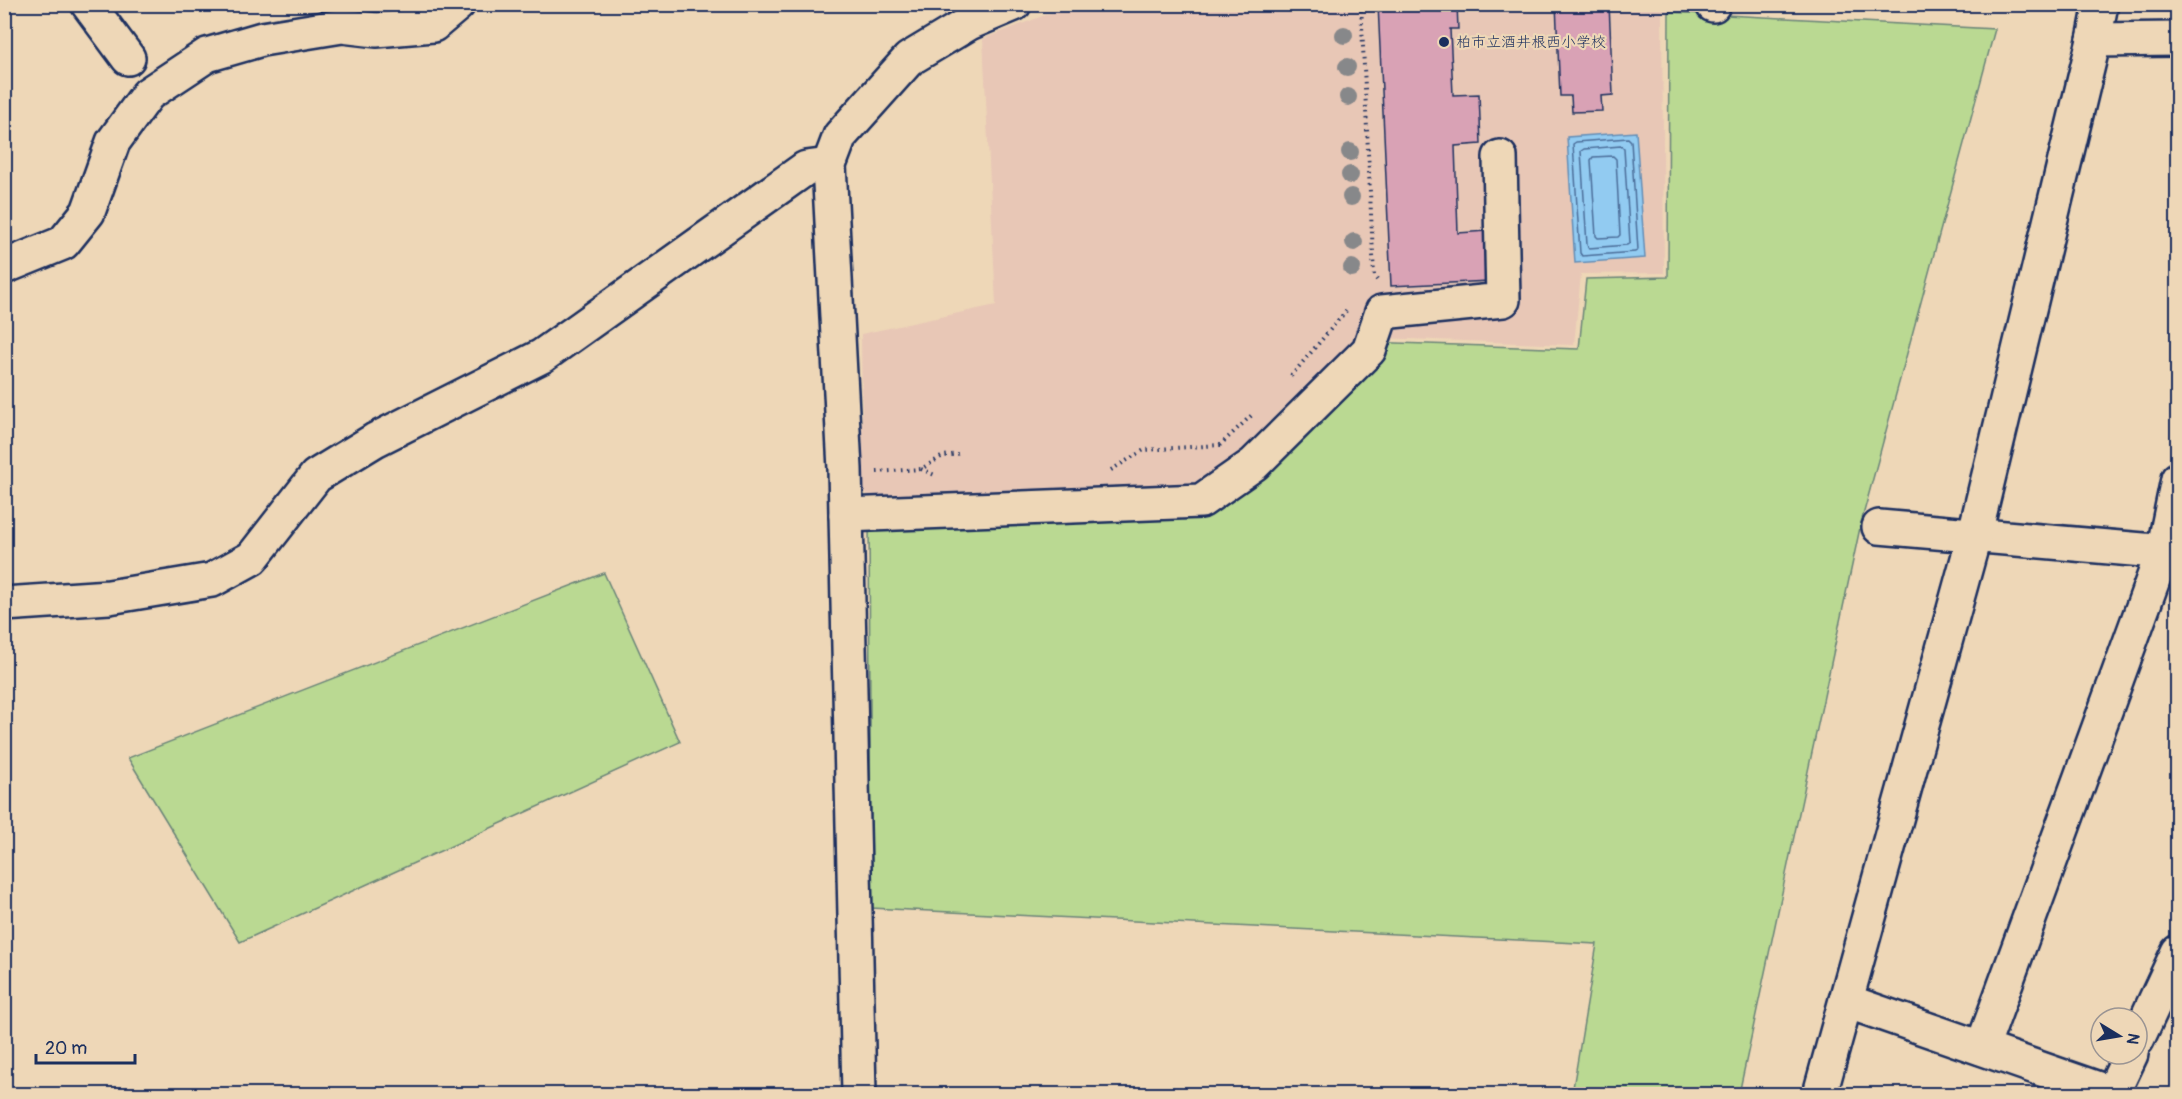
<svg xmlns="http://www.w3.org/2000/svg" width="2182" height="1099" font-family="Pangolin,'Klee One',sans-serif">
<style>
.built{fill:#e8c7b6}
.green{fill:#bad992;stroke:#6a8478;stroke-width:1.5}
.water{fill:#92cbf1;stroke:#628db6;stroke-width:1.5}
.lines{fill:none;stroke-linecap:round;stroke-linejoin:round}
.shore{stroke:#4b6d99;stroke-width:1.5}
.building{fill:#d9a2b5;stroke:#1b2f5e;stroke-width:1.5}
.minor-casing{stroke:#1b2f5e;stroke-width:38}
.path{stroke:#1b2f5e;stroke-width:4;stroke-dasharray:1.5 4.5;stroke-linecap:butt}
.minor{stroke:#eed7b7;stroke-width:33}
.tree{fill:#87888a}
.poi-dot{fill:#1b2f5e;stroke:#eed7b7;stroke-width:2}
.labels{text-anchor:middle;stroke-width:4.5;stroke-linejoin:round;paint-order:stroke}
.poi-label{font-size:15px;fill:#1b2f5e;stroke:#eed7b7;text-anchor:start}
</style>
<rect width="100%" height="100%" fill="#eed7b7"/>
<filter id="ink" filterUnits="userSpaceOnUse"><feTurbulence type="fractalNoise" baseFrequency=".0167" numOctaves="2"/><feDisplacementMap in="SourceGraphic" scale="12" xChannelSelector="R" yChannelSelector="G"/><feConvolveMatrix kernelMatrix="1 2 1 2 8 2 1 2 1" color-interpolation-filters="sRGB"/></filter>
<g filter="url(#ink)">
<path class="built" d="M 1071,5 L 1698,5 L 1698,8 L 1662,11 L 1664,273 L 1581,274 L 1574,345 L 1380,338 L 1199,486 L 878,503 L 863,491 L 861,334 L 996,305 L 983,39 Z"/>
<g class="green">
<path d="M 1669,12 L 1995,29 L 1861,523 L 1739,1094 L 1572,1094 L 1597,944 L 871,908 L 869,516 L 1203,490 L 1366,342 L 1579,349 L 1586,279 L 1668,277 Z"/>
<path d="M 604,573 L 680,742 L 240,942 L 128,758 Z"/>
</g>
<path class="water" d="M 1636,132 L 1645,258 L 1575,263 L 1567,137 Z"/>
<g class="lines">
<g class="shore">
<path d="M 1628,138 L 1631,141 L 1638,250 L 1635,252 L 1582,256 L 1580,253 L 1573,144 L 1576,142 Z"/>
<path d="M 1621,146 L 1624,149 L 1630,243 L 1627,245 L 1589,248 L 1587,245 L 1581,151 L 1584,149 Z"/>
<path d="M 1613,156 L 1616,159 L 1620,235 L 1618,237 L 1598,238 L 1596,236 L 1591,160 L 1593,157 Z"/>
</g>
</g>
<g class="building">
<path d="M 1378,4 L 1457,4 L 1458,29 L 1450,29 L 1453,95 L 1479,94 L 1481,144 L 1455,146 L 1458,233 L 1487,231 L 1489,281 L 1391,286 Z"/>
<path d="M 1556,4 L 1609,4 L 1613,95 L 1601,96 L 1602,111 L 1572,112 L 1571,96 L 1560,96 Z"/>
</g>
<g class="lines">
<defs>
<g id="minor">
<path d="M 88,4 L 128,58"/>
<path d="M 1713,4 L 1713,5"/>
<path d="M 2094,40 L 2178,39"/>
<path d="M 4,267 L 63,243 L 88,212 L 113,142 L 148,94 L 207,55 L 262,39 L 342,26 L 376,30 L 433,25 L 458,4"/>
<path d="M 846,515 L 1201,501 L 1254,464 L 1369,350 L 1382,312 L 1503,300 L 1500,157"/>
<path d="M 1879,527 L 2178,553"/>
<path d="M 4,604 L 109,597 L 212,580 L 252,558 L 316,476 L 375,440 L 542,356 L 806,168 L 829,165"/>
<path d="M 1846,1001 L 2113,1094"/>
<path d="M 2137,1040 L 2178,952"/>
<path d="M 1982,1048 L 2163,552 L 2178,479"/>
<path d="M 859,1094 L 845,469 L 829,165 L 840,136 L 909,59 L 969,23 L 1014,4"/>
<path d="M 1820,1094 L 1974,537 L 2094,40 L 2101,4"/>
<path d="M 2112,1094 L 2131,1054"/>
</g>
</defs>
<use href="#minor" class="minor-casing"/>
<g class="path">
<path d="M 1361,4 L 1374,276 L 1377,280"/>
<path d="M 1291,376 L 1346,311"/>
<path d="M 921,469 L 937,476"/>
<path d="M 1111,470 L 1144,450 L 1220,445 L 1254,413"/>
<path d="M 877,472 L 921,469 L 943,456 L 958,454"/>
</g>
<use href="#minor" class="minor"/>
</g>
<g class="tree">
<circle cx="1344" cy="35" r="9"/>
<circle cx="1347" cy="67" r="9"/>
<circle cx="1348" cy="97" r="9"/>
<circle cx="1350" cy="152" r="9"/>
<circle cx="1350" cy="175" r="9"/>
<circle cx="1351" cy="197" r="9"/>
<circle cx="1354" cy="242" r="9"/>
<circle cx="1352" cy="268" r="9"/>
</g>
</g>
<circle class="poi-dot" cx="1444" cy="42" r="6"/>
<g class="labels">
<g class="poi-label">
<text x="1456" y="47">柏市立酒井根西小学校</text>
</g>
</g>
<rect width="2182" height="1099" fill="none" stroke="#eed7b7" stroke-width="24"/>
<rect x="12" y="12" width="2158" height="1075" fill="none" stroke="#1b2f5e" stroke-width="2" filter="url(#ink)"/>
<g transform="translate(2119 1036) rotate(101)"><circle r="28" fill="#eed7b7" stroke="#9a9493" stroke-width="1.5"/>
<path d="M0-4.5L10 22L0 15L-10 22Z" fill="#1b2f5e"/>
<text y="-9" font-size="16" font-weight="bold" text-anchor="middle" fill="#1b2f5e">N</text>
</g>
<path d="M36 1054v9h99v-9" fill="none" stroke="#1b2f5e" stroke-width="3"/>
<text x="45" y="1054" font-size="18" fill="#1b2f5e" stroke="#eed7b7" stroke-width="4.5" paint-order="stroke">20 m</text>
</svg>
